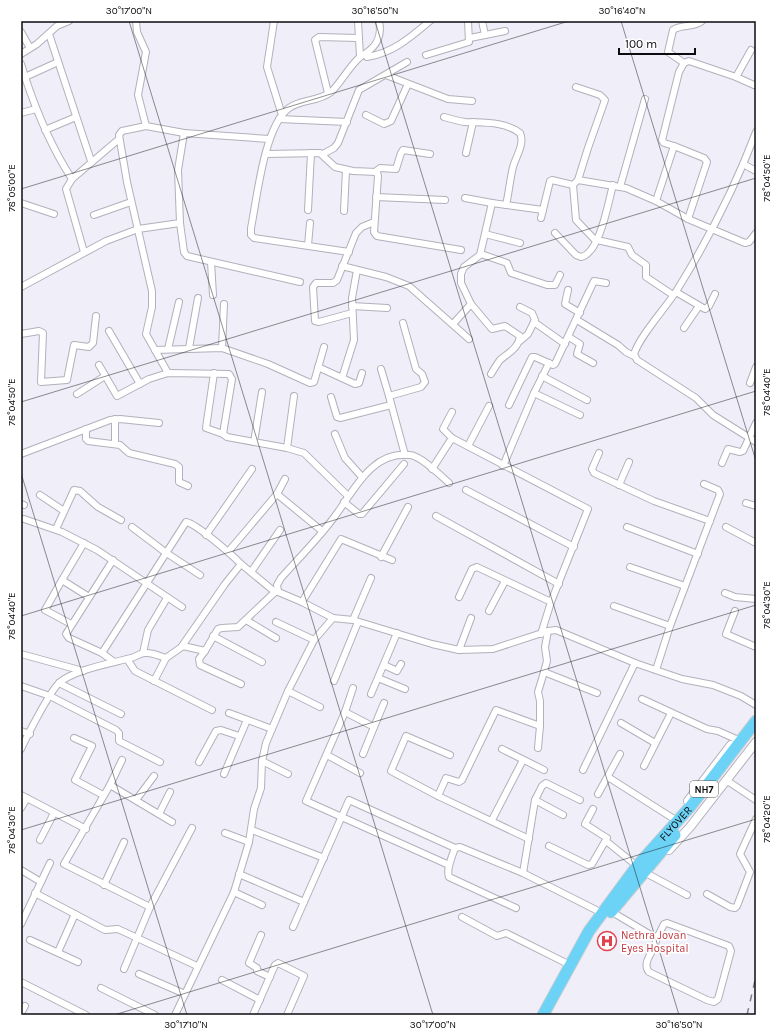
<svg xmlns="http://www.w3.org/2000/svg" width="777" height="1036" font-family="Karla,sans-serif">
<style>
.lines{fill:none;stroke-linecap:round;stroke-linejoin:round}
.street-casing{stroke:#b2b0ba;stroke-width:8}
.secondary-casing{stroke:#b2b0ba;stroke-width:10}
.highway-casing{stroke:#cececf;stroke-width:13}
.street{stroke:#fff;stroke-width:6}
.secondary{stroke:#fff;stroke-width:8}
.highway{stroke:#6cd3f7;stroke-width:11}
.rail{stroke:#818087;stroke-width:1.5;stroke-dasharray:7 7;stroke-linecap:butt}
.ticks{fill:none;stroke:#0c0b0f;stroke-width:1;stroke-opacity:0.45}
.labels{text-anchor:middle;stroke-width:3.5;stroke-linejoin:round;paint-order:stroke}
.shield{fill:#fff;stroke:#555457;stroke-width:1}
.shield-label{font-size:10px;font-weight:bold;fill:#0c0b0f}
.street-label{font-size:11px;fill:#0c0b0f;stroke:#fff}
.health-label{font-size:11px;fill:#be3a42;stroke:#fff;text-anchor:start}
.neatline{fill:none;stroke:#0c0b0f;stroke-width:1.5}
.ticks-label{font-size:10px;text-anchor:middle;fill:#0c0b0f}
</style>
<rect width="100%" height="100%" fill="#f0eff9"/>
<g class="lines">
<defs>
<g id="street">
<path d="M 136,21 L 137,32 L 146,52 L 138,95 L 146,126"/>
<path d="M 274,21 L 267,67 L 282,115"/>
<path d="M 358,21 L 360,56"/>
<path d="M 379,21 C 382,35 378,45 366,53 L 367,57 C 393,53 411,37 430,21"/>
<path d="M 482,21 L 485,35"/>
<path d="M 21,32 L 30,48"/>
<path d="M 49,34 L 91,161"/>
<path d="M 470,38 L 505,31"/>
<path d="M 21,54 L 37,44 L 57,26 L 69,21"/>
<path d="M 426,55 L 469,42 L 468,21"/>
<path d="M 684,63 L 668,52 L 673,30 C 681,24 694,28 702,21"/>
<path d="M 21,64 L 25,77 L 58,62"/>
<path d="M 386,75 L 448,99 L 472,101"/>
<path d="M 25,77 C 37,113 51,147 72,179"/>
<path d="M 736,77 L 751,50"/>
<path d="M 576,87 L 600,95 L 605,100 L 588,148 L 578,180"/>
<path d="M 328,93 L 315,40 L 319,37 L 358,38"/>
<path d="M 21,113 L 36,109"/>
<path d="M 366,115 L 384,124 L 391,121 L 408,84"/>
<path d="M 444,117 C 451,119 458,121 465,122 C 483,123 504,121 520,133 C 525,144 516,156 513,167 C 510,179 509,192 506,205"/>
<path d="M 279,119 L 347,122"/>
<path d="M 45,130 L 76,117"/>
<path d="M 756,132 C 735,188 708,240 677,290 C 665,309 641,334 634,354 L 637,360 L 696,398 L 713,415 L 756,442"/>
<path d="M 674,146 L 664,143 L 662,140 L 679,72 L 684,63 L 689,61 L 736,77 L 754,85"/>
<path d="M 466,153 L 473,122"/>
<path d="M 266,154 L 320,153 L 335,167 L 353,171 L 377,172 L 378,176 L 374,232 L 377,236 L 461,250"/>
<path d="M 323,154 L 334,148 L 338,143 L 359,90 L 407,62"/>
<path d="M 743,164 L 756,171"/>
<path d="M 375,172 L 380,168 L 396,169 L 401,153 L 403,150 L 430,154"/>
<path d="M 573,185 L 576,220 L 596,241"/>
<path d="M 620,187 L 645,99"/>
<path d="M 376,197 L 445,200"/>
<path d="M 656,201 L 674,146 L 704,158 L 707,162 L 688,219"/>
<path d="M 21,203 L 54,214"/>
<path d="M 492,203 L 543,210"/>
<path d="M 308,210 L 311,153"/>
<path d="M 344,211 L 346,170"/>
<path d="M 94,215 L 131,202"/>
<path d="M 541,218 L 550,181 L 552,180 L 573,185 L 578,180 L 626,188 L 656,201 L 688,219 L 745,243 L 749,242 L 756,233"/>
<path d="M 180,223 L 184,252 L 187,256 L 300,282"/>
<path d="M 555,233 L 576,255 L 581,257 C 600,253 608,203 613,185"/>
<path d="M 485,234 L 520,243"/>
<path d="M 597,240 L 628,247 L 632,255 L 646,265 L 646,277 L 673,295"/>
<path d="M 308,245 L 310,223"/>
<path d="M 84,252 L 66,189 L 72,179 L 119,139"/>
<path d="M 349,252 L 254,238 L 251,235 L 251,228 C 257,199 264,126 289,108 C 301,99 318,102 331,92 C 341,83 354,58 365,54"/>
<path d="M 481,254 L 507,263 L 511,273 L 547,285 L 555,285 L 560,275"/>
<path d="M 211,262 L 213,295"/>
<path d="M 342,266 L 386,277 L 409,286 L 469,339"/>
<path d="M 21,287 L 106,241 L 138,229 L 180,223 L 178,170 L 184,133"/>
<path d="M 568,290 L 565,304 L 580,313"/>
<path d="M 676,292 L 705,309 L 709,306 L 715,294"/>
<path d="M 471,304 L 492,329 L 505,326 L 520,336 C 519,348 508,353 500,360 C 497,364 494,369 491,374"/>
<path d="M 352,306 L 387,308"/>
<path d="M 352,313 L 319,322 L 315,321 L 313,287 L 316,283 L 333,283 L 337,280 L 356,233 L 362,227 L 374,222"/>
<path d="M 577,320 L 618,345 L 626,352 L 634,356"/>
<path d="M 534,322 L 565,344"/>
<path d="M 403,323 L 416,369 L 422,374 L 425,382 L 421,387 L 389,396 L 405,455"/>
<path d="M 453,324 L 471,304 L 461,283 L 461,274 L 464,267 L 480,255 L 492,203 L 465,198"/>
<path d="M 684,328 L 699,306"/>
<path d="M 109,331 L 140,384"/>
<path d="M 21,334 L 39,331 L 43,333 L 41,382 L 67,380 L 74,345 L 89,347 L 93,343 L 96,316"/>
<path d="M 569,337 L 580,344 L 577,354 L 593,363"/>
<path d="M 520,341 L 528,334 L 535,320 L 532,313 L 520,307"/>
<path d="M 189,348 L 198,298"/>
<path d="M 222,348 L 224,304"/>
<path d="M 168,349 L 179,302"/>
<path d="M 155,350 L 222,348 L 268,364 L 310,383 L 314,382 L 324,347"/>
<path d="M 99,365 L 117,396 L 149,379 L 168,373 L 229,374 L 232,379 L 223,434 L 227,437 L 287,448 L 304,453 L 348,496"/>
<path d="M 318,367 L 355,384 L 359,383 L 362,373"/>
<path d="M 381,369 L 389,396"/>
<path d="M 168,373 L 146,334 L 152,307 L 152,291 L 127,182 L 119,135 L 122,131 L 146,126 L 184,133 L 269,139"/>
<path d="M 214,373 L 206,428 L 223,434"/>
<path d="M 542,376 L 587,400"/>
<path d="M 342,378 L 354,340 L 352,298 L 357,270"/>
<path d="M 750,383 L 756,367"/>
<path d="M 534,393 L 580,415"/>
<path d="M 77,394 L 105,376"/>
<path d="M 331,397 L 337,417 L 340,418 L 391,405"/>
<path d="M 509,405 L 532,357 L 535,357 L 553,365 L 555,364 L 594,281 L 606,283"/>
<path d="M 86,429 L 86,439 L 88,441 L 120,445 L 129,453 L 175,464 L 179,467 L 179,482 L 188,486"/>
<path d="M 335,434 L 345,458 L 362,477"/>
<path d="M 452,438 L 588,509 L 551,602 L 541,634"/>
<path d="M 254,442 L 262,392"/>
<path d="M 115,444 L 115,419"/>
<path d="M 468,446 L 489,406"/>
<path d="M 287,448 L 294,396"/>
<path d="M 599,453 L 592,469 L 594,473 L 654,501 L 710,521"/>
<path d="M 21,454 L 110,420 L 120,419 L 159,423"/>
<path d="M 722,463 L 728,449 L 740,452 L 743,451 L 756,423"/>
<path d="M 503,466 L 534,393 L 549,363"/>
<path d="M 432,469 L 452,438 L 443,429 L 452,412"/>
<path d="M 619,485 L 629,462"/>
<path d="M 466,490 L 574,547"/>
<path d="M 277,494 L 322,531"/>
<path d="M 40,495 L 64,511"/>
<path d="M 344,502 L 359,514 L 362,514 L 404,464"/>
<path d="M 746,503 L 756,506"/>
<path d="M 21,504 L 24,505"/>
<path d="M 436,516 L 559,584"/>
<path d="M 24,519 L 62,532 L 97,550 L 182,607"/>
<path d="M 132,527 L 165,552 L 200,575"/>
<path d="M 627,527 L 698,554"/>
<path d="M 726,527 L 756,543"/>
<path d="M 56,529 L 74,490 L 80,491 L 98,507 L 121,520"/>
<path d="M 206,535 L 252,469"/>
<path d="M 84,543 L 62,580 L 89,597"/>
<path d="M 228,552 L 277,494 L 285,479"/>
<path d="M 381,557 L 408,507"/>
<path d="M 113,560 L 66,634 L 69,638 L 102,653 L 114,662"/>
<path d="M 630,567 L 685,586"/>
<path d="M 251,572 L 280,530"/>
<path d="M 62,580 L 45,610 L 71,624"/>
<path d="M 278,591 L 277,585 L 281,578 C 298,559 317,540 332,520 C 352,495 370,450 410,455 C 421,456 440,475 449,483"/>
<path d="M 725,593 L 735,597 L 756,599"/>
<path d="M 459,597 L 472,569 L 477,567 L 551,602"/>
<path d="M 302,602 L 341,539 L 392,560"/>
<path d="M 614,606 L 670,626"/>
<path d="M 489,611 L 505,581"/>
<path d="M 735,611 L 726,634 L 756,647"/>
<path d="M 246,620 L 276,638"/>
<path d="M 353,620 L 371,578"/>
<path d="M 276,622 L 314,640"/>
<path d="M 213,636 L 262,662"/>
<path d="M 182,646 L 225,584 L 241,564 L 275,592"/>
<path d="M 459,650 L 471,618"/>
<path d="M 205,651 L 199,659 L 200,665 L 241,684"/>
<path d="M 102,653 L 186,522 C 197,524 232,555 241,564"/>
<path d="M 143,653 L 148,630 L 167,598"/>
<path d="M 21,654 L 83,671"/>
<path d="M 127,659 L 135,671 L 212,710"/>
<path d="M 384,665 L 397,671 L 401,664"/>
<path d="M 656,670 L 670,626 L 720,494 L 718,490 L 704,484"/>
<path d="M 544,672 L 547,661 L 545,647 L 548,631"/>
<path d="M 378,678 L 405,689"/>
<path d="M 154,681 L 166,658"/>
<path d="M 334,681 L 358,622"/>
<path d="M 59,683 L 121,714"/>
<path d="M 21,686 L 50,696 L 116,730 L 119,733 L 119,741 L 160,762"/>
<path d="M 288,691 L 320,707"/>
<path d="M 371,694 L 397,633"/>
<path d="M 642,699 L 707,729 L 718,731 L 736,739"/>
<path d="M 384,703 L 374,727 L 345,712 L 306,801 L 449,865"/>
<path d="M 345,712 L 353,688"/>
<path d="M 229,713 L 272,729"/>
<path d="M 621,723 L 655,743"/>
<path d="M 540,726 L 540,701 L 538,692 L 544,672 L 597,693"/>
<path d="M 21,731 L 30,734"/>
<path d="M 74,738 L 92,746 L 75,780 L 103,795"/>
<path d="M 21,749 C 28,734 49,693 59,683 C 73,670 112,663 131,658 C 136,657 140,653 145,653 C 152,652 159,656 166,658 L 183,646 L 205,651 L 218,629 L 222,628 L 238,627 L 276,591 L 302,602 L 333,618 L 353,620 L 432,644 L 459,650 L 493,649 L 548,631 L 556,630 L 635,663 L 682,679 L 713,685 L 741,696 L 756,705"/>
<path d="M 502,749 L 544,770"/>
<path d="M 363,754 L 374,727"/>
<path d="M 327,755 L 360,773"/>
<path d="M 450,755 L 406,736 L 391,771 L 438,796 L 529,839"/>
<path d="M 122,760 L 110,785 L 64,864 L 150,907"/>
<path d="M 262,761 L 288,774"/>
<path d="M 199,762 L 216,731 L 221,730 L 239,736"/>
<path d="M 644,766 L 671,713"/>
<path d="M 583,770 L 635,663"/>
<path d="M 224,774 L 247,720"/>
<path d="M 608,777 L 674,819"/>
<path d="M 726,780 L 756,800"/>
<path d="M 110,785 L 172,822"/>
<path d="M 598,794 L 620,754"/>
<path d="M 21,795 L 86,829"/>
<path d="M 438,796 L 446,778 L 459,782 L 462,780 L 496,710 L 540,726 L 538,748"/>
<path d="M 136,800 L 154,776"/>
<path d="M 535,800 L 542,786 L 546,783 L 580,800"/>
<path d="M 21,808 L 27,798"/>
<path d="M 159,814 L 170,792"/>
<path d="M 492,820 L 523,760"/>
<path d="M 252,830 L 324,858"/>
<path d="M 225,833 L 249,842"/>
<path d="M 40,840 L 54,813"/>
<path d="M 606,841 L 637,866"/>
<path d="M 549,846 L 588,865 L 592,864 L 607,838 L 585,824 L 593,809"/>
<path d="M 21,870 L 41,882"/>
<path d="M 644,872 L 687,895"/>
<path d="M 523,873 L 535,800 L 563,815"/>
<path d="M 239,874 L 304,902"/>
<path d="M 104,885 L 124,842"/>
<path d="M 234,892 L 262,905"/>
<path d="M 35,893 L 105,930 L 118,929 L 197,966"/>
<path d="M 707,894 L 730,907 L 735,908 L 737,906 L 750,872 L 740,854 L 756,819"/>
<path d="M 516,908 L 449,877 C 446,869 452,857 455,848 L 460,847 L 523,873 L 602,913"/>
<path d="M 612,912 L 656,938 C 658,949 640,961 649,972 L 707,1000 L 714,1002 L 718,999 L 731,951 L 729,946 L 667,923 L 664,924 L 656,940"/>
<path d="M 462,917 L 497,936 L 506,933 L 570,965"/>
<path d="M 21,924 L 50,863"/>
<path d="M 293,927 L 349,800 L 455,848"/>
<path d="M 261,935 L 249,963 L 257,968 L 257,971 L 270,977"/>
<path d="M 30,940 L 78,962"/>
<path d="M 58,952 L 75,914"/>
<path d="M 124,969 L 150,907 L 192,828"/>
<path d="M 139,974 L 185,994"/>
<path d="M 222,980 L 260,1000"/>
<path d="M 21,982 L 86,1015"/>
<path d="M 101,988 L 155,1015"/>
<path d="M 21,1013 L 25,1006"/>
<path d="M 175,1015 L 234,892 L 249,842 L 254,809 L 261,788 L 262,761 L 266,743 L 288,691 L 314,640 L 333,618"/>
<path d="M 253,1015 L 275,965 L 278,963 L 304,976 L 287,1015"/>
</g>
<g id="secondary">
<path d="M 688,801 L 731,745"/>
<path d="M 669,850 L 690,827 L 756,742"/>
</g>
<g id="highway">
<path d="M 611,912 L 675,835"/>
<path id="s1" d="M 543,1015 L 589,931 L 637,866 L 690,807 L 756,721"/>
</g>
</defs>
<use href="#street" class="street-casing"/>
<use href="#secondary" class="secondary-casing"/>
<use href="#highway" class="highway-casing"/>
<use href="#street" class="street"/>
<use href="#secondary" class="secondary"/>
<use href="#highway" class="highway"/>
<path class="rail" d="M 747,1015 L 756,976"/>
</g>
<path class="ticks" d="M 129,21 L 433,1015M 375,21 L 679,1015M 621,21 L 756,461M 21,189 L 569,21M 21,402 L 756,178M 21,473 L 187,1015M 21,616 L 756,391M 21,830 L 756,605M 114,1015 L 756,819"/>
<defs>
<symbol id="hospital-ring" viewBox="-11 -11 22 22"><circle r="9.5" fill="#fff" stroke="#e0444e" stroke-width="1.5"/><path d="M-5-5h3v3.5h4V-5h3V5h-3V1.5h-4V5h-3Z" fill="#e0444e"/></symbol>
</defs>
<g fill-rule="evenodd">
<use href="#hospital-ring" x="596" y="930" width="22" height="22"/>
</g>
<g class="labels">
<rect class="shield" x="690" y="781" width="28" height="16" rx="3"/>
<g class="shield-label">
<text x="704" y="793">NH7</text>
</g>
<g class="street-label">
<text dy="4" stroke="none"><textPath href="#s1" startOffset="234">FLYOVER</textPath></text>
</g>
<g class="health-label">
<text x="621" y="939">Nethra Jovan<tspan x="621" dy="13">Eyes Hospital</tspan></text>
</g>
</g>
<rect width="777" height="1036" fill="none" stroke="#ffffff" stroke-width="44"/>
<path d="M619 48v6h76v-6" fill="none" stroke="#0c0b0f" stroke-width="2"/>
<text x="625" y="48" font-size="12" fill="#0c0b0f" stroke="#ffffff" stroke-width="3" paint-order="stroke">100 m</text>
<rect x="22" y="22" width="733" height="992" class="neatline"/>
<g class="ticks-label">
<text x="129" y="14">30°17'00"N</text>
<text x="375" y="14">30°16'50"N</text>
<text x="622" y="14">30°16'40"N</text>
<text transform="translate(766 178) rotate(-90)" y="4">78°04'50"E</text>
<text transform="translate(11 188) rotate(-90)" y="4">78°05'00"E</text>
<text transform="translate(766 392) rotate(-90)" y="4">78°04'40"E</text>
<text transform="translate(11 402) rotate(-90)" y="4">78°04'50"E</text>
<text transform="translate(766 605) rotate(-90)" y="4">78°04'30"E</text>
<text transform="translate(11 616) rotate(-90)" y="4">78°04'40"E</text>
<text transform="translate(766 819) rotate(-90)" y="4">78°04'20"E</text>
<text transform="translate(11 830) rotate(-90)" y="4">78°04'30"E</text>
<text x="186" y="1028">30°17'10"N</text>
<text x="433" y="1028">30°17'00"N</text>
<text x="679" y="1028">30°16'50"N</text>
</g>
</svg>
